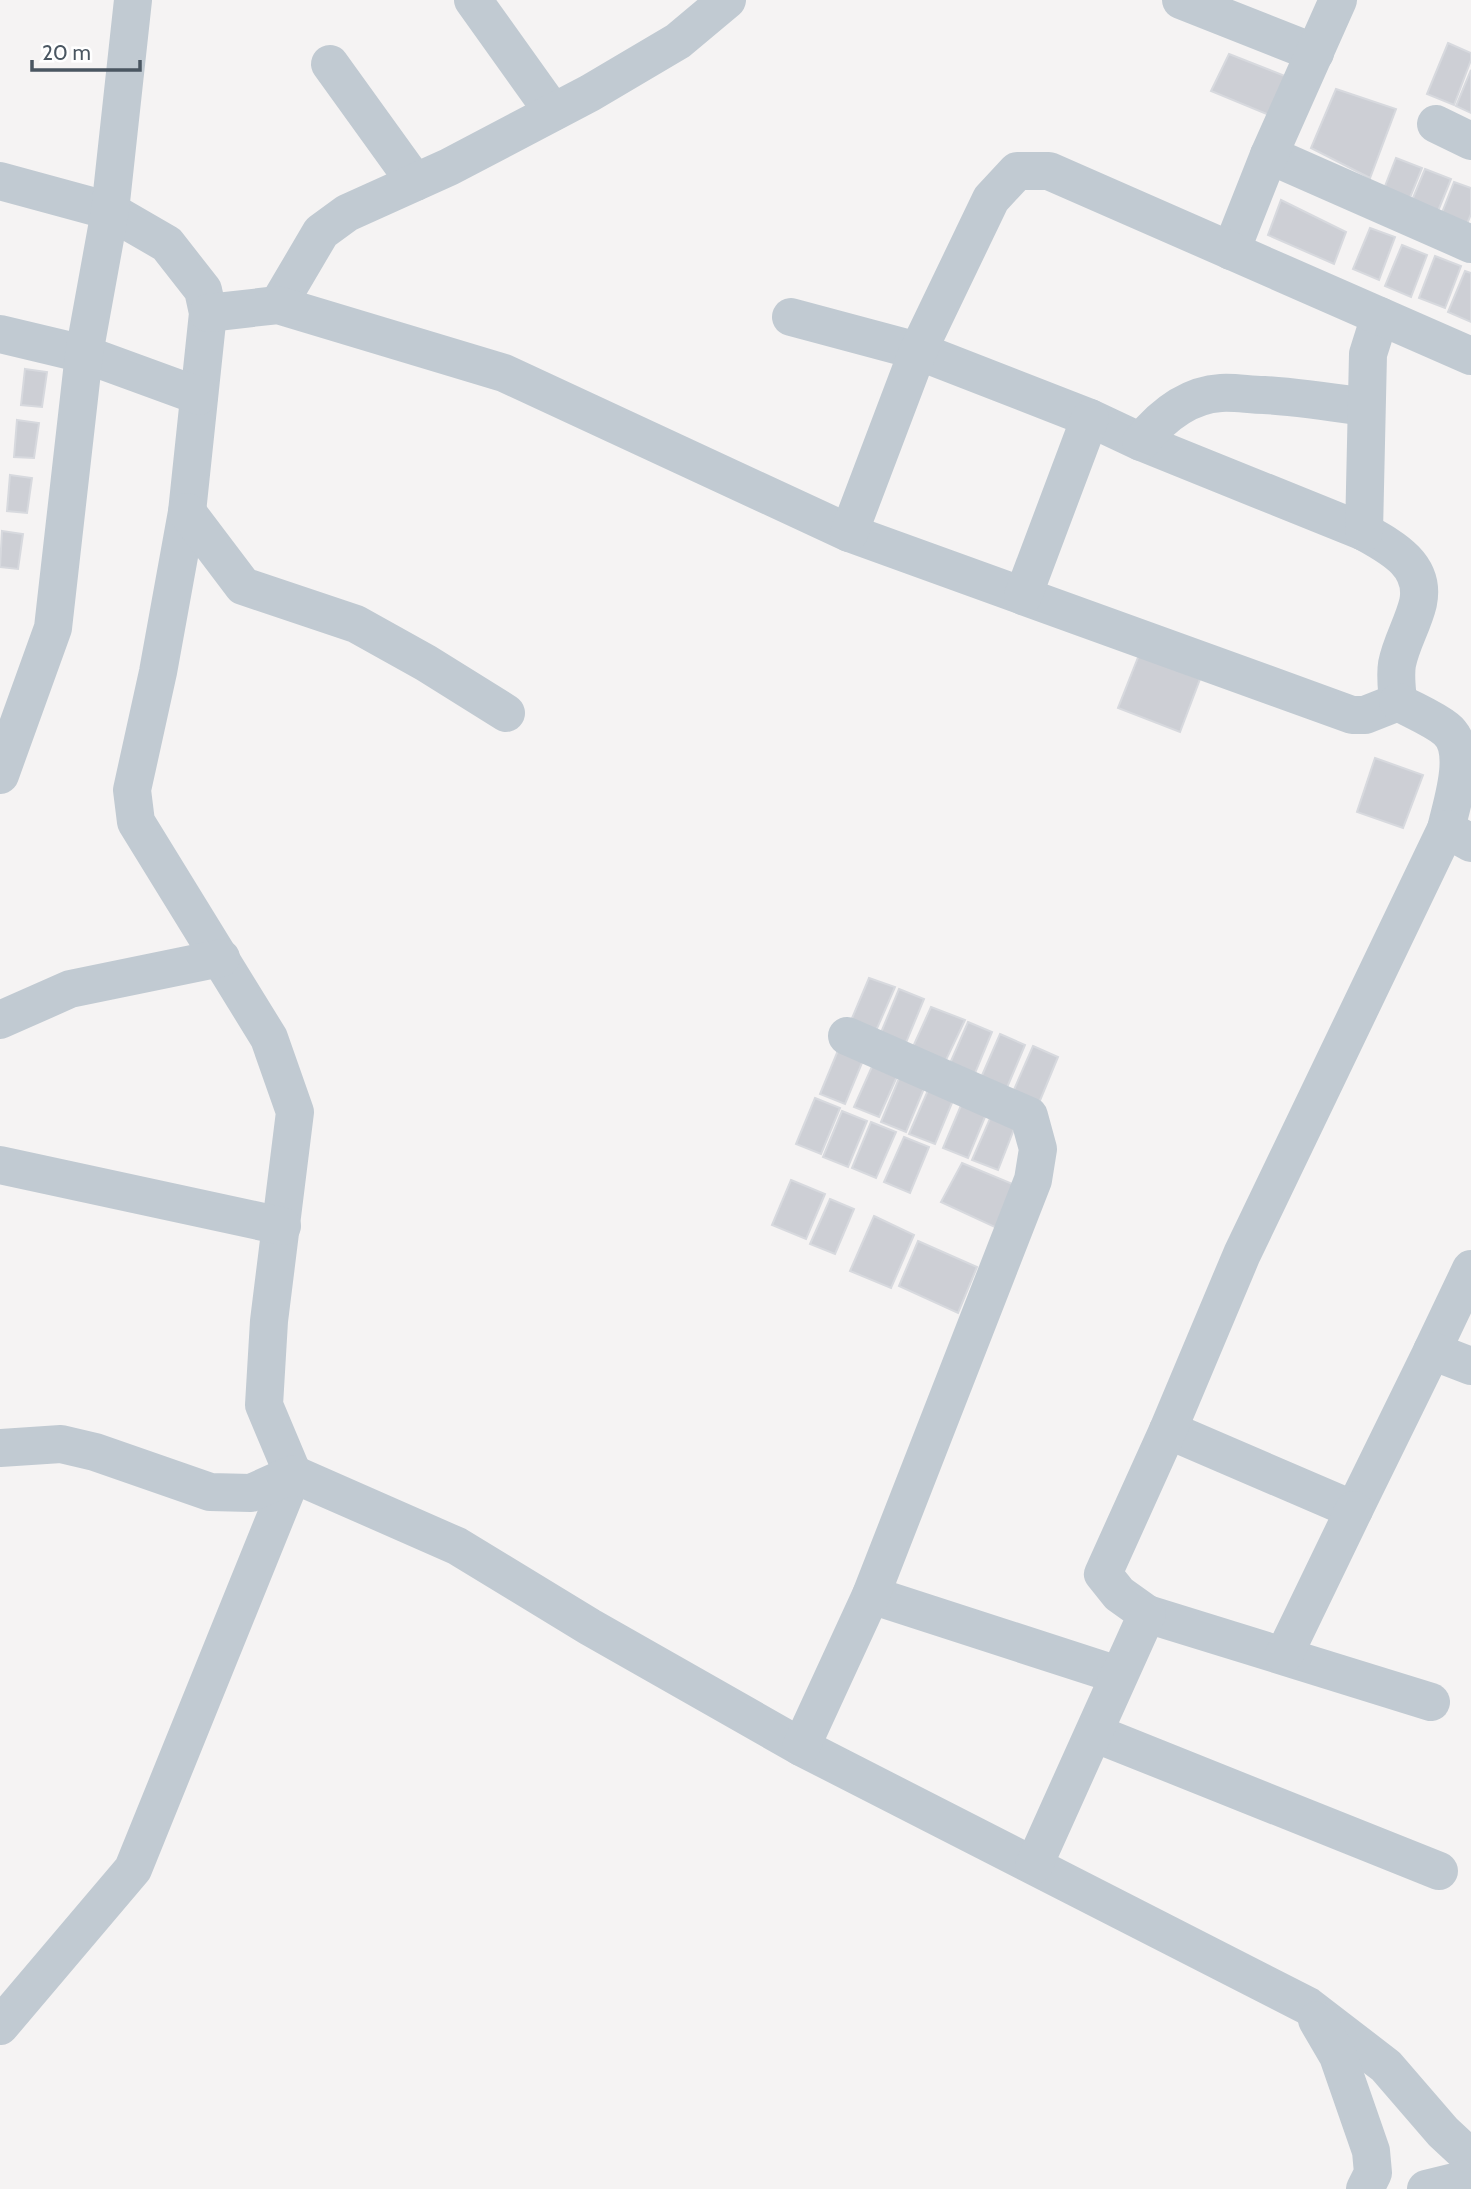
<svg xmlns="http://www.w3.org/2000/svg" width="1471" height="2189" font-family="Cabin,sans-serif">
<style>
.building{fill:#cdcfd5;stroke:#d7d9de;stroke-width:2}
.lines{fill:none;stroke-linecap:round;stroke-linejoin:round}
.minor{stroke:#c1cad2;stroke-width:38}
</style>
<rect width="100%" height="100%" fill="#f5f3f3"/>
<g class="building">
<path d="M 1448,43 L 1471,53 L 1471,60 L 1454,105 L 1427,94 Z"/>
<path d="M 1229,54 L 1285,76 L 1269,115 L 1211,91 Z"/>
<path d="M 1471,70 L 1471,113 L 1456,106 Z"/>
<path d="M 1336,89 L 1396,109 L 1370,178 L 1311,148 Z"/>
<path d="M 1396,158 L 1422,168 L 1405,210 L 1380,199 Z"/>
<path d="M 1425,169 L 1451,179 L 1434,221 L 1408,210 Z"/>
<path d="M 1454,182 L 1471,188 L 1471,214 L 1463,234 L 1438,223 Z"/>
<path d="M 1281,200 L 1346,232 L 1334,264 L 1268,235 Z"/>
<path d="M 1370,228 L 1395,237 L 1379,280 L 1353,269 Z"/>
<path d="M 1402,245 L 1427,255 L 1411,297 L 1385,286 Z"/>
<path d="M 1435,256 L 1461,266 L 1445,308 L 1419,298 Z"/>
<path d="M 1465,271 L 1471,273 L 1471,322 L 1448,312 Z"/>
<path d="M 25,369 L 47,372 L 42,407 L 21,405 Z"/>
<path d="M 17,420 L 39,423 L 34,458 L 14,457 Z"/>
<path d="M 10,475 L 32,478 L 27,513 L 7,511 Z"/>
<path d="M 2,531 L 23,534 L 18,569 L 0,567 Z"/>
<path d="M 1139,655 L 1200,679 L 1180,732 L 1118,708 Z"/>
<path d="M 1375,758 L 1423,775 L 1403,828 L 1357,812 Z"/>
<path d="M 869,978 L 895,987 L 875,1033 L 850,1023 Z"/>
<path d="M 899,989 L 924,999 L 905,1045 L 880,1035 Z"/>
<path d="M 931,1007 L 965,1020 L 945,1062 L 912,1049 Z"/>
<path d="M 968,1022 L 992,1032 L 973,1078 L 948,1068 Z"/>
<path d="M 1000,1034 L 1025,1045 L 1006,1090 L 980,1080 Z"/>
<path d="M 1033,1046 L 1058,1057 L 1039,1103 L 1013,1092 Z"/>
<path d="M 839,1048 L 864,1058 L 845,1104 L 820,1094 Z"/>
<path d="M 874,1062 L 899,1072 L 879,1117 L 854,1107 Z"/>
<path d="M 900,1076 L 925,1086 L 906,1132 L 881,1122 Z"/>
<path d="M 929,1088 L 954,1098 L 935,1144 L 909,1134 Z"/>
<path d="M 815,1098 L 840,1108 L 821,1154 L 796,1144 Z"/>
<path d="M 962,1103 L 987,1112 L 968,1158 L 943,1148 Z"/>
<path d="M 842,1111 L 867,1121 L 848,1167 L 823,1157 Z"/>
<path d="M 992,1114 L 1016,1124 L 998,1170 L 972,1160 Z"/>
<path d="M 871,1122 L 896,1132 L 876,1178 L 852,1168 Z"/>
<path d="M 904,1137 L 929,1147 L 910,1193 L 884,1182 Z"/>
<path d="M 962,1163 L 1015,1185 L 999,1229 L 941,1202 Z"/>
<path d="M 791,1180 L 825,1194 L 806,1239 L 772,1225 Z"/>
<path d="M 830,1199 L 854,1209 L 835,1254 L 810,1244 Z"/>
<path d="M 874,1216 L 914,1235 L 891,1288 L 850,1271 Z"/>
<path d="M 918,1241 L 977,1267 L 958,1313 L 899,1286 Z"/>
</g>
<g class="lines">
<g class="minor">
<path d="M 473,0 L 553,112"/>
<path d="M 1181,0 L 1315,53"/>
<path d="M 330,64 L 415,182"/>
<path d="M 1436,124 L 1471,141"/>
<path d="M 1269,155 L 1471,244"/>
<path d="M 0,181 L 110,211 L 167,244 L 203,290 L 208,313 L 187,512 L 158,672 L 132,790 L 136,822 L 269,1038 L 295,1112 L 269,1321 L 264,1405 L 293,1474 L 133,1869 L 0,2026"/>
<path d="M 1231,251 L 1269,155 L 1338,0"/>
<path d="M 278,305 L 321,232 L 347,213 L 449,167 L 590,93 L 678,41 L 727,0"/>
<path d="M 208,313 L 278,305 L 504,373 L 849,533 L 1352,715 L 1365,715 L 1398,702 C 1397,689 1395,676 1397,664 C 1401,643 1413,624 1418,603 C 1426,565 1391,547 1364,532 L 1141,442 L 1090,418 L 918,351 L 791,317"/>
<path d="M 0,334 L 84,354 L 199,396"/>
<path d="M 1141,442 C 1161,417 1187,395 1221,393 C 1235,392 1250,395 1264,395 C 1298,397 1331,402 1365,407"/>
<path d="M 187,512 L 243,586 L 356,624 L 426,663 L 506,713"/>
<path d="M 1364,532 L 1368,354 L 1380,316"/>
<path d="M 849,533 L 918,351 L 991,199 L 1017,171 L 1049,171 L 1471,356"/>
<path d="M 1023,596 L 1090,418"/>
<path d="M 1398,702 C 1414,711 1432,718 1446,729 C 1471,749 1452,802 1446,829"/>
<path d="M 0,775 L 53,628 L 84,354 L 110,211 L 133,0"/>
<path d="M 0,1020 L 70,989 L 221,958"/>
<path d="M 0,1165 L 282,1226"/>
<path d="M 1432,1351 L 1471,1269"/>
<path d="M 1168,1430 L 1354,1510 L 1432,1351 L 1471,1366"/>
<path d="M 0,1448 L 61,1444 L 95,1452 L 210,1492 L 251,1493 L 293,1474 L 457,1546 L 590,1627 L 801,1747 L 1308,2006 L 1386,2066 L 1443,2132 L 1471,2158"/>
<path d="M 871,1595 L 1118,1675"/>
<path d="M 1147,1614 L 1431,1702"/>
<path d="M 1284,1655 L 1354,1510"/>
<path d="M 1094,1733 L 1439,1871"/>
<path d="M 801,1747 L 871,1595 L 1033,1180 L 1038,1149 L 1029,1116 L 847,1036"/>
<path d="M 1034,1865 L 1147,1614 L 1119,1594 L 1103,1574 L 1168,1430 L 1242,1254 L 1446,829 L 1471,843"/>
<path d="M 1317,2020 L 1338,2056 L 1371,2151 L 1373,2173 L 1365,2189"/>
<path d="M 1426,2189 L 1471,2178"/>
</g>
</g>
<path d="M32 60v10h108v-10" fill="none" stroke="#4a5661" stroke-width="3.5"/>
<text x="42" y="60" font-size="21" fill="#4a5661" stroke="#ffffff" stroke-width="5" paint-order="stroke">20 m</text>
</svg>
